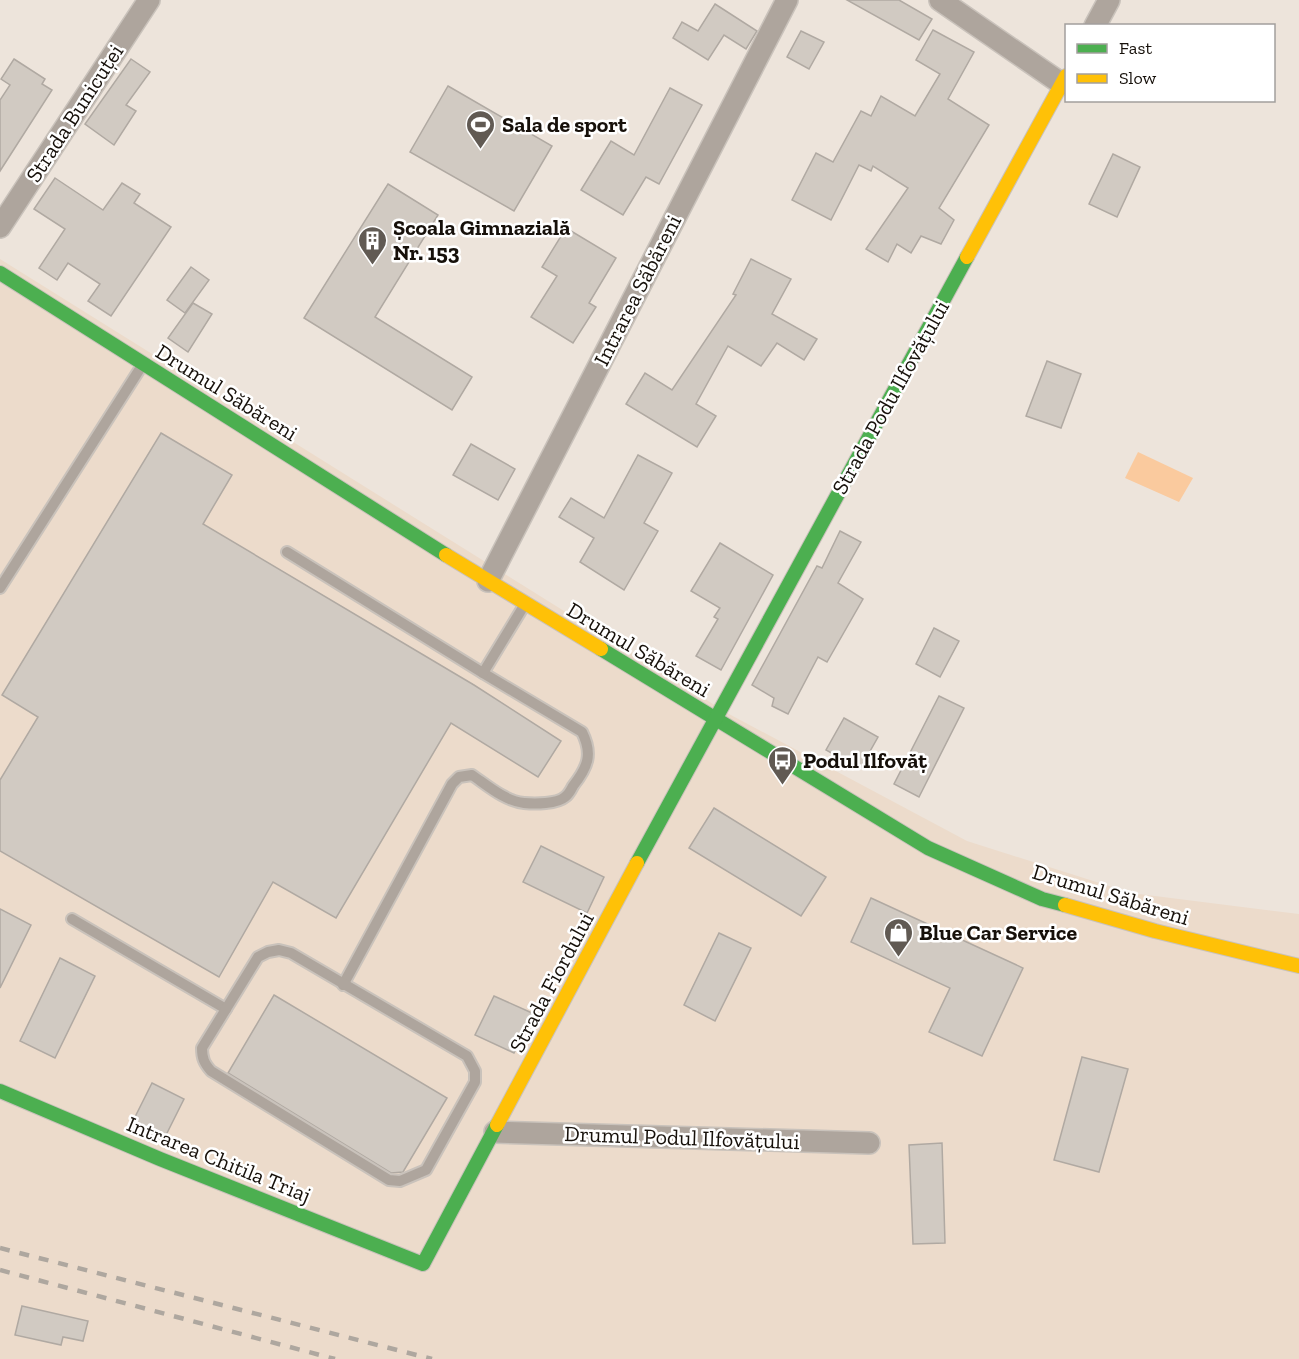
<svg xmlns="http://www.w3.org/2000/svg" width="1299" height="1359" font-family="'Zilla Slab',serif">
<style>
.built{fill:#ecdbcb}
.water{fill:#faca9e}
.building{fill:#d1cac2;stroke:#b0a9a2;stroke-width:1.5}
.lines{fill:none;stroke-linecap:round;stroke-linejoin:round}
.lane-casing{stroke:#c9c2bb;stroke-width:14}
.street-casing{stroke:#c9c2bb;stroke-width:24}
.fast-casing{stroke:#c9c2bb;stroke-width:16}
.slow-casing{stroke:#c9c2bb;stroke-width:16}
.lane{stroke:#aea59d;stroke-width:10}
.street{stroke:#aea59d;stroke-width:21}
.fast{stroke:#4caf50;stroke-width:14}
.slow{stroke:#ffc107;stroke-width:14}
.rail{stroke:#aea79f;stroke-width:4.5;stroke-dasharray:10 10;stroke-linecap:butt}
.labels{text-anchor:middle;stroke-width:5;stroke-linejoin:round;paint-order:stroke}
.street-label{font-size:22px;fill:#16100a;stroke:#fff}
.poi-label{font-size:22px;font-weight:bold;fill:#16100a;stroke:#fff;text-anchor:start}
</style>
<rect width="100%" height="100%" fill="#ede4db"/>
<path class="built" d="M 0,259 L 729,714 L 967,841 L 1131,893 L 1299,914 L 1299,1359 L 0,1359 Z"/>
<path class="water" d="M 1138,452 L 1193,478 L 1179,502 L 1125,478 Z"/>
<g class="building">
<path d="M 847,0 L 899,0 L 932,19 L 919,40 Z"/>
<path d="M 715,4 L 757,31 L 746,49 L 724,35 L 708,60 L 673,38 L 682,22 L 698,31 Z"/>
<path d="M 933,30 L 974,52 L 948,99 L 989,125 L 939,208 L 954,220 L 941,244 L 921,236 L 911,253 L 897,244 L 888,262 L 866,249 L 908,188 L 873,166 L 871,171 L 859,165 L 831,220 L 792,200 L 816,153 L 833,162 L 861,111 L 871,116 L 881,96 L 915,116 L 940,74 L 916,60 Z"/>
<path d="M 801,31 L 824,42 L 809,69 L 787,57 Z"/>
<path d="M 14,59 L 45,79 L 42,84 L 52,90 L 0,171 L 0,100 L 10,85 L 1,79 Z"/>
<path d="M 131,59 L 150,72 L 126,105 L 136,111 L 114,145 L 85,124 Z"/>
<path d="M 448,86 L 552,146 L 514,211 L 410,152 Z"/>
<path d="M 670,88 L 702,105 L 659,184 L 646,177 L 623,215 L 581,190 L 611,141 L 634,155 Z"/>
<path d="M 1113,154 L 1140,167 L 1117,217 L 1089,204 Z"/>
<path d="M 55,178 L 103,210 L 122,183 L 140,194 L 134,203 L 171,227 L 111,316 L 88,301 L 100,284 L 68,263 L 57,280 L 39,268 L 65,229 L 34,209 Z"/>
<path d="M 388,184 L 438,215 L 375,317 L 472,377 L 452,410 L 304,318 Z"/>
<path d="M 566,228 L 616,258 L 589,303 L 596,307 L 573,343 L 531,317 L 557,276 L 542,267 Z"/>
<path d="M 751,259 L 791,279 L 772,314 L 817,339 L 804,360 L 777,343 L 761,366 L 728,346 L 696,404 L 716,416 L 697,447 L 626,404 L 645,373 L 672,390 L 736,295 L 733,294 Z"/>
<path d="M 191,267 L 209,280 L 185,313 L 167,300 Z"/>
<path d="M 193,303 L 212,314 L 188,352 L 168,338 Z"/>
<path d="M 1047,361 L 1081,374 L 1061,428 L 1026,416 Z"/>
<path d="M 161,433 L 232,475 L 203,524 L 474,685 L 561,741 L 538,777 L 451,723 L 336,918 L 273,882 L 219,977 L 0,851 L 0,780 L 38,717 L 2,695 Z"/>
<path d="M 471,444 L 515,469 L 498,500 L 453,475 Z"/>
<path d="M 638,455 L 672,473 L 644,523 L 658,531 L 624,590 L 580,562 L 594,538 L 559,517 L 571,498 L 604,518 Z"/>
<path d="M 840,531 L 861,542 L 838,583 L 863,599 L 827,662 L 818,657 L 788,714 L 772,706 L 774,698 L 752,685 L 817,566 L 822,568 Z"/>
<path d="M 720,543 L 773,575 L 721,670 L 696,656 L 718,619 L 714,617 L 720,608 L 691,591 Z"/>
<path d="M 934,628 L 959,641 L 940,677 L 916,664 Z"/>
<path d="M 939,696 L 964,708 L 919,797 L 894,784 Z"/>
<path d="M 844,718 L 878,737 L 860,769 L 826,750 Z"/>
<path d="M 714,808 L 826,877 L 801,916 L 689,848 Z"/>
<path d="M 541,846 L 604,877 L 587,913 L 523,882 Z"/>
<path d="M 871,898 L 1023,968 L 982,1056 L 929,1032 L 950,988 L 851,942 Z"/>
<path d="M 0,909 L 31,925 L 0,988 Z"/>
<path d="M 719,933 L 751,948 L 715,1021 L 684,1005 Z"/>
<path d="M 60,958 L 95,976 L 55,1058 L 20,1041 Z"/>
<path d="M 274,995 L 447,1098 L 403,1172 L 391,1173 L 228,1073 Z"/>
<path d="M 494,996 L 532,1013 L 514,1053 L 475,1035 Z"/>
<path d="M 1082,1057 L 1128,1069 L 1099,1172 L 1054,1160 Z"/>
<path d="M 152,1083 L 184,1099 L 163,1141 L 131,1125 Z"/>
<path d="M 942,1143 L 945,1243 L 913,1244 L 909,1145 Z"/>
<path d="M 22,1306 L 88,1321 L 83,1341 L 63,1337 L 61,1345 L 15,1335 Z"/>
</g>
<g class="lines">
<defs>
<g id="lane">
<path d="M 287,552 L 483,673 L 582,732 C 593,754 588,767 573,786 C 571,790 568,795 565,797 C 557,804 535,804 524,803 C 505,801 488,786 472,775 L 459,777 L 452,784 L 343,985"/>
<path d="M 0,588 L 143,364"/>
<path d="M 483,673 L 525,604"/>
<path d="M 72,919 L 226,1009"/>
<path d="M 279,950 L 291,953 L 467,1056 L 475,1071 L 475,1082 L 426,1170 L 400,1181 L 389,1180 L 211,1071 C 204,1063 202,1058 202,1048 L 258,957 L 268,952 Z"/>
</g>
<g id="street">
<path d="M 940,0 L 1062,84"/>
<path d="M 1095,26 L 1109,0"/>
<path d="M 0,227 L 149,0"/>
<path d="M 488,581 L 787,0"/>
<path d="M 495,1132 L 869,1143"/>
</g>
<g id="fast">
<path d="M 0,273 L 446,555"/>
<path d="M 601,649 L 928,848 L 1042,899 L 1065,905"/>
<path d="M 637,863 L 967,257"/>
<path d="M 0,1091 L 160,1159 L 423,1264 L 497,1125"/>
</g>
<g id="slow">
<path d="M 967,257 L 1066,76"/>
<path d="M 446,555 L 601,649"/>
<path d="M 1065,905 L 1155,931 L 1299,966"/>
<path d="M 497,1125 L 637,863"/>
</g>
</defs>
<use href="#lane" class="lane-casing"/>
<use href="#street" class="street-casing"/>
<use href="#fast" class="fast-casing"/>
<use href="#slow" class="slow-casing"/>
<use href="#lane" class="lane"/>
<use href="#street" class="street"/>
<use href="#fast" class="fast"/>
<use href="#slow" class="slow"/>
<g class="rail">
<path d="M 0,1248 L 432,1359"/>
<path d="M 0,1270 L 335,1359"/>
</g>
</g>
<defs>
<symbol id="stadium-pin" viewBox="-11 -11 22 30"><path d="M0 17L-7.5 6A9.5 9.5 0 1 1 7.5 6Z" fill="#615a53" stroke="#fff"/><path d="M0-5a6.5 5 0 1 0 0 10a6.5 5 0 1 0 0-10ZM-3.5-1.8h7v3.6h-7Z" fill="#fff"/></symbol>
<symbol id="building-pin" viewBox="-11 -11 22 30"><path d="M0 17L-7.5 6A9.5 9.5 0 1 1 7.5 6Z" fill="#615a53" stroke="#fff"/><path d="M-4-6H4V6H1V3H-1V6H-4ZM-2.5-4.3h1.7v1.8h-1.7ZM.8-4.3h1.7v1.8H.8ZM-2.5-1h1.7V.8h-1.7ZM.8-1h1.7V.8H.8Z" fill="#fff"/></symbol>
<symbol id="bus-pin" viewBox="-11 -11 22 30"><path d="M0 17L-7.5 6A9.5 9.5 0 1 1 7.5 6Z" fill="#615a53" stroke="#fff"/><path d="M-5-6H5V4H4V6H2V4H-2V6H-4V4H-5ZM-3.5-4V0h7V-4ZM-3.5 1.2v1.5H-2V1.2ZM2 1.2v1.5H3.5V1.2Z" fill="#fff"/></symbol>
<symbol id="shop-pin" viewBox="-11 -11 22 30"><path d="M0 17L-7.5 6A9.5 9.5 0 1 1 7.5 6Z" fill="#615a53" stroke="#fff"/><path d="M-5-2.5h2.3a2.7 3.5 0 0 1 5.4 0H5L5.5 6h-11ZM-1.5-2.5h3a1.5 2.3 0 0 0-3 0Z" fill="#fff"/></symbol>
</defs>
<g fill-rule="evenodd">
<use href="#stadium-pin" x="464" y="108" width="33" height="45"/>
<use href="#building-pin" x="356" y="224" width="33" height="45"/>
<use href="#bus-pin" x="766" y="744" width="33" height="45"/>
<use href="#shop-pin" x="882" y="916" width="33" height="45"/>
</g>
<g class="labels">
<g class="street-label">
<text transform="translate(74 113) rotate(-57)" y="8">Strada Bunicuței</text>
<text transform="translate(637 290) rotate(-63)" y="8">Intrarea Săbăreni</text>
<text transform="translate(227 392) rotate(32)" y="8">Drumul Săbăreni</text>
<text transform="translate(890 397) rotate(-61)" y="8">Strada Podu Ilfovățului</text>
<text transform="translate(639 649) rotate(31)" y="8">Drumul Săbăreni</text>
<text transform="translate(1111 894) rotate(17)" y="8">Drumul Săbăreni</text>
<text transform="translate(551 982) rotate(-62)" y="8">Strada Fiordului</text>
<text transform="translate(682 1137) rotate(2)" y="8">Drumul Podul Ilfovățului</text>
<text transform="translate(219 1159) rotate(22)" y="8">Intrarea Chitila Triaj</text>
</g>
<g class="poi-label">
<text x="502" y="132">Sala de sport</text>
<text x="393" y="235">Școala Gimnazială<tspan x="393" dy="25">Nr. 153</tspan></text>
<text x="803" y="768">Podul Ilfovăț</text>
<text x="919" y="940">Blue Car Service</text>
</g>
</g>
<rect x="1065" y="24" width="210" height="78" fill="#ffffff" stroke="#a29f9d" stroke-width="1.5"/>
<rect x="1077" y="44" width="30" height="9" fill="#4caf50" stroke="#a29f9d" stroke-width="1.5"/>
<text x="1119" y="54" font-size="18" fill="#16100a">Fast</text>
<rect x="1077" y="74" width="30" height="9" fill="#ffc107" stroke="#a29f9d" stroke-width="1.5"/>
<text x="1119" y="84" font-size="18" fill="#16100a">Slow</text>
</svg>
